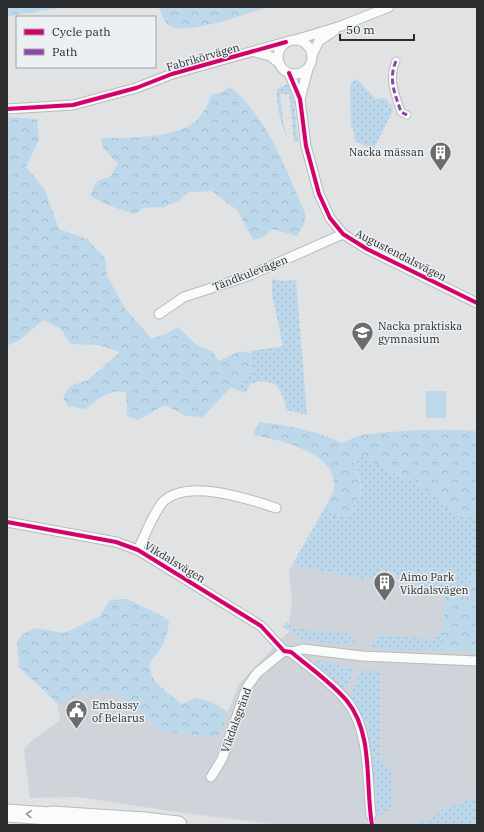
<svg xmlns="http://www.w3.org/2000/svg" width="484" height="832" font-family="'IBM Plex Serif',serif">
<style>
.built{fill:#cfd4da}
.grass{fill:url(#grass-dots)}
.forest{fill:url(#forest-crowns)}
.garden{fill:#bdd8eb}
.lines{fill:none;stroke-linecap:round;stroke-linejoin:round}
.pedestrian-casing{stroke:#b8babb;stroke-width:9}
.minor-casing{stroke:#b8babb;stroke-width:11}
.motorway-casing{stroke:#b8babb;stroke-width:19}
.pedestrian{stroke:#fafbfb;stroke-width:7}
.minor{stroke:#fafbfb;stroke-width:9}
.motorway{stroke:#fafbfb;stroke-width:17}
.quiet{stroke:#8e44ad;stroke-width:3;stroke-dasharray:6 3;stroke-linecap:butt}
.cycleway-casing{stroke:#edf0f2;stroke-width:6}
.cycleway{stroke:#d6006c;stroke-width:4}
.oneway{stroke:#929494}
.labels{text-anchor:middle;stroke-width:3;stroke-linejoin:round;paint-order:stroke}
.street-label{font-size:11px;fill:#2b2c2d;stroke:#edf0f2}
.poi-label{font-size:11px;fill:#2b2c2d;stroke:#edf0f2;text-anchor:start}
</style>
<defs>
<pattern id="grass-dots" width="8" height="8" patternUnits="userSpaceOnUse"><rect width="8" height="8" fill="#bdd8eb"/><path d="M2 2h.1M6 6h.1" fill="none" stroke="#a3baca" stroke-width="1.8" stroke-linecap="round"/></pattern>
<pattern id="forest-crowns" width="20" height="18" patternUnits="userSpaceOnUse"><rect width="20" height="18" fill="#bdd8eb"/><path d="M2 6a3 3 0 1 1 6 0M12 15a3 3 0 1 1 6 0" fill="none" stroke="#a3baca"/></pattern>
</defs>
<rect width="100%" height="100%" fill="#e0e2e4"/>
<path class="built" d="M 292,565 L 363,579 L 398,575 L 446,594 L 477,615 L 477,796 L 442,810 L 433,817 L 411,825 L 279,825 L 184,813 L 78,797 L 30,798 L 24,750 L 30,742 L 60,720 L 57,703 L 65,699 L 80,695 L 110,692 L 124,700 L 161,731 L 216,738 L 222,731 L 228,712 L 239,684 L 292,628 L 289,624 L 292,602 L 289,572 Z"/>
<g class="grass">
<path d="M 357,79 L 376,99 L 385,98 L 393,107 L 392,113 L 373,150 L 355,141 L 353,129 L 351,127 L 350,88 L 351,83 Z"/>
<path d="M 290,83 C 297,101 294,124 299,143 L 294,141 L 289,94 L 280,94 L 283,121 L 287,138 C 281,123 276,106 277,89 Z"/>
<path d="M 272,279 L 281,281 L 296,280 L 307,415 L 287,410 C 281,388 276,376 250,384 L 245,393 L 231,387 L 248,379 L 251,351 L 283,346 L 272,294 Z"/>
<path d="M 358,454 L 396,475 L 416,481 L 457,517 L 477,516 L 477,561 L 465,598 L 445,597 L 445,594 L 398,575 L 363,579 L 292,565 L 326,506 L 334,517 L 348,514 C 365,491 365,490 353,463 Z"/>
<path d="M 287,622 L 292,628 L 351,634 L 356,646 L 304,640 L 295,633 L 282,627 Z"/>
<path d="M 438,631 L 444,631 L 442,651 L 373,649 L 371,642 L 378,635 L 435,639 Z"/>
<path d="M 311,660 L 321,661 L 354,670 L 344,693 Z"/>
<path d="M 361,670 L 379,670 L 379,757 L 391,769 L 392,807 L 379,816 L 375,816 L 369,741 L 366,725 L 350,698 Z"/>
<path d="M 477,796 L 477,825 L 411,825 L 433,817 L 442,810 Z"/>
</g>
<g class="forest">
<path d="M 7,7 L 67,7 L 9,16 L 7,16 Z"/>
<path d="M 159,7 L 263,7 L 263,9 C 242,15 191,34 172,27 C 164,24 162,14 159,7 Z"/>
<path d="M 230,87 C 263,113 282,159 298,197 C 300,202 306,211 305,217 C 305,224 301,231 297,236 L 273,229 L 263,237 L 253,240 L 237,210 L 212,191 L 189,192 L 178,201 L 163,207 L 144,208 L 134,214 L 110,206 L 90,196 L 97,181 L 110,177 L 118,164 L 103,148 L 101,138 C 126,138 181,139 199,118 C 205,112 208,101 212,94 L 220,93 Z"/>
<path d="M 7,117 L 37,119 L 39,140 L 26,167 L 45,190 L 59,229 L 87,239 L 105,258 L 107,276 L 126,310 L 152,339 L 170,332 L 178,327 L 198,346 L 212,351 L 219,361 L 240,351 L 252,354 L 250,356 L 254,370 L 248,379 L 231,387 L 203,417 L 186,416 L 165,405 L 138,420 L 127,416 L 126,392 C 110,388 97,400 85,409 L 68,406 L 63,397 L 70,386 L 88,380 L 120,352 L 98,345 L 70,344 L 61,329 L 43,320 L 21,339 L 7,346 Z"/>
<path d="M 259,422 C 287,425 317,431 342,443 C 348,441 353,437 359,436 C 374,431 465,427 477,432 L 477,516 L 457,517 L 416,481 L 396,475 L 358,454 L 353,463 C 364,490 365,490 348,514 L 334,517 L 326,506 C 328,501 332,496 333,492 C 343,453 280,440 253,435 Z"/>
<path d="M 477,561 L 477,651 L 442,651 L 445,597 L 465,598 Z"/>
<path d="M 127,599 L 159,614 L 169,621 C 168,636 161,651 150,662 C 148,684 167,689 181,704 L 196,698 L 211,702 L 228,712 L 222,731 L 216,738 L 161,731 L 124,700 L 110,692 L 80,695 L 57,703 L 19,667 L 17,642 L 23,634 L 35,628 L 64,633 L 99,617 L 110,600 Z"/>
</g>
<rect class="garden" x="426" y="391" width="20" height="27"/>
<g class="lines">
<defs>
<path id="pedestrian" d="M 396,61 C 388,79 395,94 401,112 L 407,115"/>
<g id="minor">
<circle cx="295" cy="57" r="17"/>
<path d="M 295,40 L 341,26 L 389,7"/>
<path d="M 255,52 L 270,56 L 279,63"/>
<path d="M 312,55 L 319,41 L 335,30"/>
<path d="M 289,73 L 300,99 L 306,146 L 319,194 L 330,218 L 343,234 L 367,249 L 477,303"/>
<path d="M 300,99 L 308,69"/>
<path d="M 7,109 L 73,105 L 136,88 L 172,74 L 286,42"/>
<path d="M 159,314 L 184,297 L 248,276 L 343,234"/>
<path d="M 7,522 L 116,542 L 138,550 L 261,626 L 284,651 L 291,652 L 303,649 L 362,656 L 477,661"/>
<path d="M 138,550 C 145,535 152,516 162,503 C 185,477 249,499 276,508"/>
<path d="M 291,652 C 309,667 331,682 346,700 C 370,728 367,779 371,815"/>
<path d="M 211,777 L 222,759 L 247,687 L 257,673 L 284,651"/>
</g>
<g id="motorway">
<path d="M 7,813 L 64,817"/>
<path d="M 52,815 L 144,821 L 178,825"/>
</g>
</defs>
<use href="#pedestrian" class="pedestrian-casing"/>
<use href="#minor" class="minor-casing"/>
<use href="#motorway" class="motorway-casing"/>
<use href="#pedestrian" class="pedestrian"/>
<use href="#minor" class="minor"/>
<use href="#motorway" class="motorway"/>
<path class="quiet" d="M 396,61 C 388,79 395,94 401,112 L 407,115"/>
<defs>
<g id="cycleway">
<path d="M 289,73 L 300,99 L 306,146 L 319,194 L 330,218 L 343,234 L 367,249 L 477,303"/>
<path d="M 7,109 L 73,105 L 136,88 L 172,74 L 286,42"/>
<path d="M 7,522 L 116,542 L 138,550 L 261,626 L 284,651 L 291,652 C 308,666 333,684 347,701 C 374,734 365,785 372,825"/>
</g>
</defs>
<use href="#cycleway" class="cycleway-casing"/>
<use href="#cycleway" class="cycleway"/>
</g>
<defs><path id="oneway-chevron" d="M-2-3.5L2.5 0L-2 3.5" fill="none" stroke-width="1.6" stroke-linecap="round" stroke-linejoin="round"/></defs>
<use class="oneway" href="#oneway-chevron" transform="translate(29 814) rotate(-177)"/>
<defs>
<symbol id="building-pin" viewBox="-11 -11 22 30"><path d="M0 17L-7.5 6A9.5 9.5 0 1 1 7.5 6Z" fill="#6a6c6d" stroke="#edf0f2"/><path d="M-4-6H4V6H1V3H-1V6H-4ZM-2.5-4.3h1.7v1.8h-1.7ZM.8-4.3h1.7v1.8H.8ZM-2.5-1h1.7V.8h-1.7ZM.8-1h1.7V.8H.8Z" fill="#fff"/></symbol>
<symbol id="school-pin" viewBox="-11 -11 22 30"><path d="M0 17L-7.5 6A9.5 9.5 0 1 1 7.5 6Z" fill="#6a6c6d" stroke="#edf0f2"/><path d="M0-5L7-2L0 1L-7-2ZM-4 1L0 2.5L4 1V4Q0 6-4 4Z" fill="#fff"/></symbol>
<symbol id="civic-pin" viewBox="-11 -11 22 30"><path d="M0 17L-7.5 6A9.5 9.5 0 1 1 7.5 6Z" fill="#6a6c6d" stroke="#edf0f2"/><path d="M-.6-6.5H3V-4.5H.6V-3L4-1V1h2V6H-6V1h2V-1L-.6-3ZM-1.2 2.5V6h2.4V2.5Z" fill="#fff"/></symbol>
</defs>
<g fill-rule="evenodd">
<use href="#building-pin" x="428" y="140" width="25" height="34"/>
<use href="#school-pin" x="350" y="320" width="25" height="34"/>
<use href="#building-pin" x="372" y="570" width="25" height="34"/>
<use href="#civic-pin" x="64" y="698" width="25" height="34"/>
</g>
<g class="labels">
<g class="street-label">
<text transform="translate(203 57) rotate(-16)" y="4">Fabrikörvägen</text>
<text transform="translate(401 255) rotate(27)" y="4">Augustendalsvägen</text>
<text transform="translate(250 273) rotate(-21)" y="4">Tändkulevägen</text>
<text transform="translate(175 562) rotate(31)" y="4">Vikdalsvägen</text>
<text transform="translate(236 720) rotate(-70)" y="4">Vikdalsgränd</text>
</g>
<g class="poi-label">
<text x="424" y="156" text-anchor="end">Nacka mässan</text>
<text x="378" y="330">Nacka praktiska<tspan x="378" dy="13">gymnasium</tspan></text>
<text x="400" y="581">Aimo Park<tspan x="400" dy="13">Vikdalsvägen</tspan></text>
<text x="92" y="709">Embassy<tspan x="92" dy="13">of Belarus</tspan></text>
</g>
</g>
<rect width="484" height="832" fill="none" stroke="#2b2c2d" stroke-width="16"/>
<rect x="16" y="16" width="140" height="52" fill="#edf0f2" stroke="#9fa2a3"/>
<rect x="24" y="29" width="20" height="6" fill="#d6006c" stroke="#9fa2a3"/>
<text x="52" y="36" font-size="12" fill="#2b2c2d">Cycle path</text>
<rect x="24" y="49" width="20" height="6" fill="#8e44ad" stroke="#9fa2a3"/>
<text x="52" y="56" font-size="12" fill="#2b2c2d">Path</text>
<path d="M340 34v6h74v-6" fill="none" stroke="#2b2c2d" stroke-width="2"/>
<text x="346" y="34" font-size="12" fill="#2b2c2d" stroke="#edf0f2" stroke-width="3" paint-order="stroke">50 m</text>
</svg>
